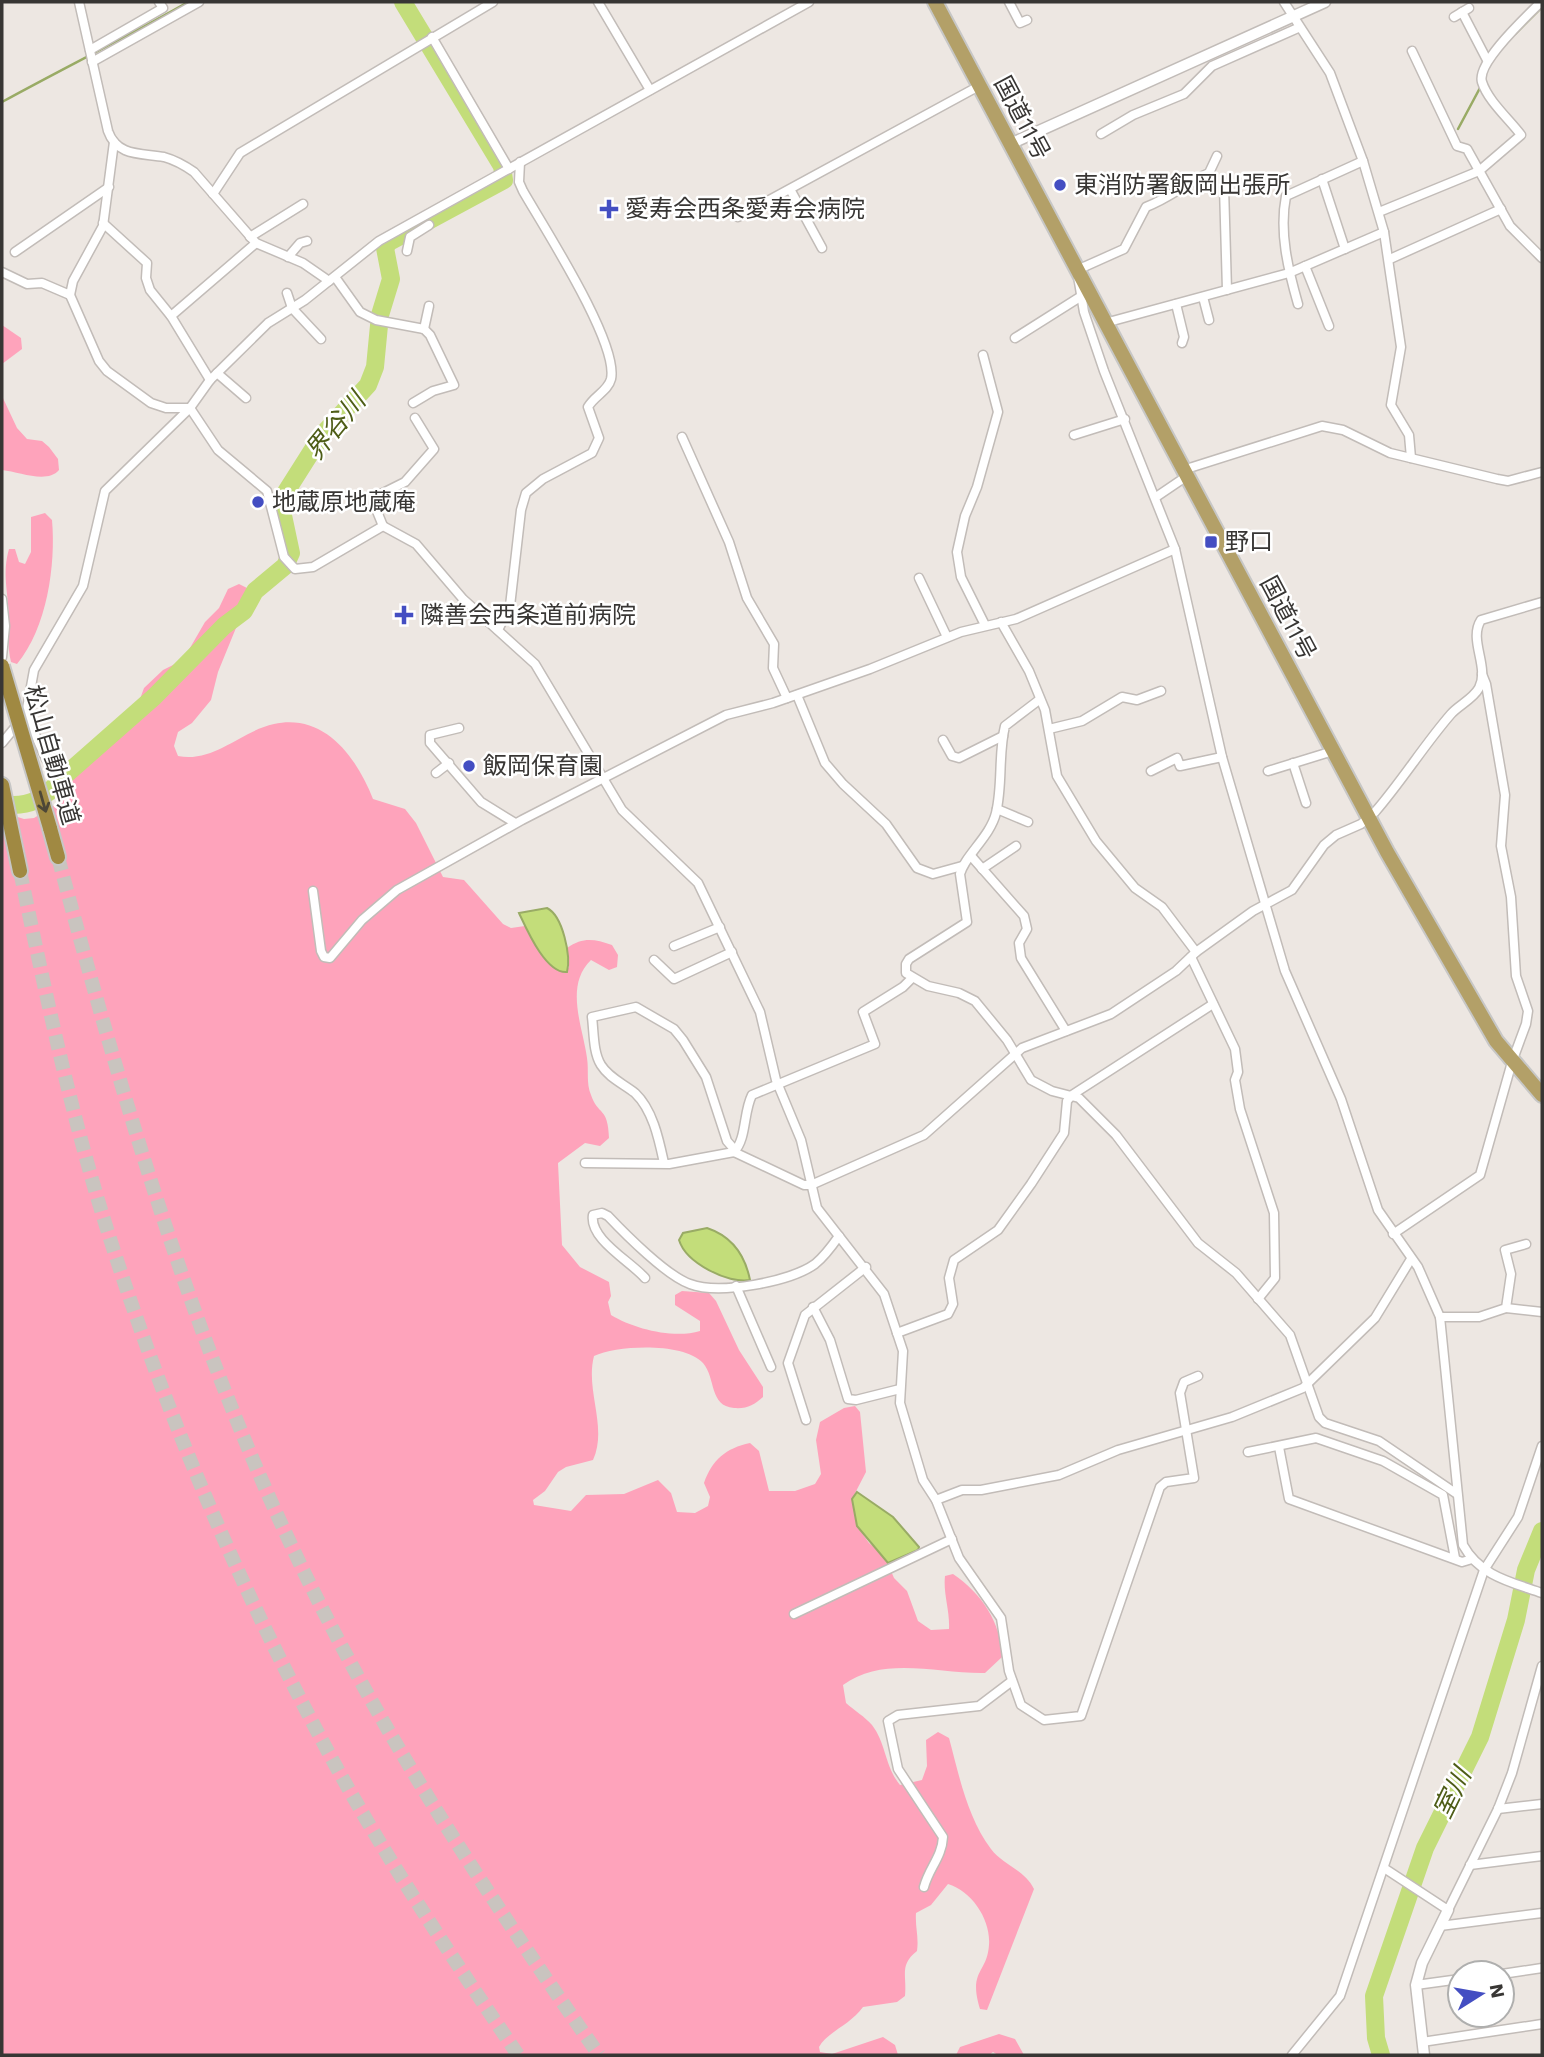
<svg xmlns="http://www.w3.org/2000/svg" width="1544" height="2057" font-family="'Work Sans','Noto Sans JP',sans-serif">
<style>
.green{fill:#fea3bb}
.water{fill:#c3dd7a;stroke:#99ab65;stroke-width:2}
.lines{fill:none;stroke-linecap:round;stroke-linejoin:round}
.stream{stroke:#99ab65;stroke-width:2.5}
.river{stroke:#c3dd7a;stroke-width:18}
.motorway-tunnel{stroke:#c9c4bf;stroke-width:14;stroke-dasharray:14 7;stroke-linecap:butt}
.minor-casing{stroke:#c2bcb8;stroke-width:11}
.tertiary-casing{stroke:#c2bcb8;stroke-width:13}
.trunk-casing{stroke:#c7c7c6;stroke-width:18}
.motorway-casing{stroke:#c7c7c6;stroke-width:18}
.minor{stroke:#fff;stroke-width:8}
.tertiary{stroke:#fff;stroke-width:10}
.trunk{stroke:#b3a068;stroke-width:14}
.motorway{stroke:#a08942;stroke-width:14}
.motorway-bridge-casing{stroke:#c7c7c6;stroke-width:18;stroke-linecap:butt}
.motorway-bridge{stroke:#a08942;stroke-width:14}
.oneway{stroke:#4d4737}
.poi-dot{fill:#444ec2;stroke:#fff;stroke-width:2.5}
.labels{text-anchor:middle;stroke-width:5;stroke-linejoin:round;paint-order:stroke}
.street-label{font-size:24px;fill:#383634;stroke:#fff}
.poi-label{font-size:24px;fill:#383634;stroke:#fff;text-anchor:start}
.water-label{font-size:26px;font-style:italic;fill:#4e5d17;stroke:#fff}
</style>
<rect width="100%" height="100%" fill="#ede7e2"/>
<g class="green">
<path d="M 2,325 L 21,338 L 22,349 L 2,364 Z"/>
<path d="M 2,396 L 17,428 L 27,439 L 42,441 L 49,447 L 58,459 L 59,470 C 47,484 20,472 2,470 Z"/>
<path d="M 45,513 L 52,520 C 56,565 47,628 17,664 L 11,662 C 7,646 9,632 9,616 C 8,592 2,573 9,549 L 15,549 L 19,562 L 25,564 L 31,552 L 31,517 Z"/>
<path d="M 239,584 L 247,588 L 249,596 L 218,672 L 211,700 L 192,723 L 178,732 L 174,746 L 178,756 C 214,763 241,731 274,724 C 325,713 357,758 373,799 L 405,809 L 416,823 L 443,877 L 464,880 L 503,924 L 511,928 L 525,926 L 539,951 L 569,968 L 567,948 C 583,937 594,939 612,945 L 618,955 L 617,967 L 609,970 L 591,960 C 564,986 583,1027 587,1058 C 589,1071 586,1083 591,1095 C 598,1116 608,1106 609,1138 L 600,1146 L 585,1143 L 558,1163 L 562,1245 L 580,1267 L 609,1282 L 611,1296 L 608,1302 L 611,1315 C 634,1329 674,1339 700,1331 L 700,1321 L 675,1305 L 675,1295 L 682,1291 L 709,1293 L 716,1301 L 739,1350 L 763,1387 L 763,1397 C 754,1405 747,1409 734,1408 C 709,1406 716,1378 703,1363 C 684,1342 617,1345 594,1356 C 585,1390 608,1427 593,1460 L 566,1467 L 558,1472 L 545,1491 L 533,1500 L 534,1505 L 571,1511 L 586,1495 L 624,1494 L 658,1480 L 671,1493 L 677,1512 L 695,1513 L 708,1506 L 710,1497 L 704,1483 C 712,1460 726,1448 750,1443 L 759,1451 L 769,1491 L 795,1491 L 815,1484 L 821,1474 L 816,1440 L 820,1422 L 844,1408 L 855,1406 L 860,1412 L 866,1472 L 852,1499 L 857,1526 L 869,1543 L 884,1555 L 894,1578 L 907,1591 L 918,1621 L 931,1630 L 949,1629 C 950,1610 943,1594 945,1576 L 953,1574 C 982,1594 1001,1622 1002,1657 L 985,1673 C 938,1674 884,1655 843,1685 L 846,1703 C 854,1710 865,1717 872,1725 C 886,1743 885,1767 900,1785 L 922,1780 L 927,1766 L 926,1740 L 938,1732 L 949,1738 C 959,1775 967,1817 991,1849 C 1003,1865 1025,1870 1034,1889 L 987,2010 L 980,2009 C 968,1970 987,1974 989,1945 C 991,1920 972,1891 948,1884 L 931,1905 L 916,1913 C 915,1927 919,1937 917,1951 C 899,1965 907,1975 905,1996 L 897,2002 L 863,2007 C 849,2026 827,2032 819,2047 L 820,2052 L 832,2054 L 883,2037 L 895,2045 L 898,2055 L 2,2055 L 2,812 L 24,819 L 34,818 L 58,803 L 68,780 L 131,724 L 144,688 L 163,670 L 183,660 L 205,622 L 219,608 L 228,589 Z"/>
<path d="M 999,2034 L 1015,2039 L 1024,2055 L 998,2055 L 993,2052 L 989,2055 L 956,2055 L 960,2047 Z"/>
</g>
<g class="water">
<path d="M 547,908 C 563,916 571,956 567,972 C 546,974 527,930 519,913 Z"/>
<path d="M 707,1228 C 731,1236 745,1255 750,1280 C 728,1284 686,1263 679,1240 L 683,1233 Z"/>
<path d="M 857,1492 L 893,1517 L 919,1547 L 918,1550 L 888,1563 L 857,1526 L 852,1499 Z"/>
</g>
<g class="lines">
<g class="stream">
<path d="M 1515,34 L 1542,7"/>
<path d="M 2,102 C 64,68 127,37 188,2"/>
<path d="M 1458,129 L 1481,86"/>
</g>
<g class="river">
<path d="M 2,804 C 29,808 45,799 62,778 L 154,697 L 224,626 L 244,611 L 255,591 L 285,566 L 291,553 L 281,506 L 284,495 L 322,435 L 368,385 L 375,367 L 380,315 L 391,279 L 385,248 L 389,242 L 504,180 L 502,166 L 403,2"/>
<path d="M 1381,2055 L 1376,2038 L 1374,1996 L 1425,1848 L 1480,1737 L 1516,1620 L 1526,1570 L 1542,1531"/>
</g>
<g class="motorway-tunnel">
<path d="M 58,857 C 121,1093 188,1327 293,1549 C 377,1728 486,1893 599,2055"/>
<path d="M 20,871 C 43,981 66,1092 98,1200 C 155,1388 232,1573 325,1746 C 382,1853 450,1954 518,2055"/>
</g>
<defs>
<g id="minor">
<path d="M 79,2 L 108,131 C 117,157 142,153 164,157 C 175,160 184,165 194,172 L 256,243 L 303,263 L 329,281"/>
<path d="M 598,2 L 650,90"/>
<path d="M 1009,2 L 1020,23 L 1027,20"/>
<path d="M 1284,2 L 1330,73 L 1363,161 L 1384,232 L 1401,347 L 1391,405 L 1409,435 L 1411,458"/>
<path d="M 1462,12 L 1487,60"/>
<path d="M 1454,17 L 1469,8"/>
<path d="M 432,37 L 509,169"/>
<path d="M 90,50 L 163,8 L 159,2"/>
<path d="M 1412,51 L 1457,146 L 1467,149 L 1510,226 L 1542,258"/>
<path d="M 92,62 L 199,2"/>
<path d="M 1101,134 L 1133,115 L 1184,94 L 1212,66 L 1298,28"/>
<path d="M 114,142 L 103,226 L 73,281 L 70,295 L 99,361 L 107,371 L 151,403 L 166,408 L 190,408 L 218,450 L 267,491 L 284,557 L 295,569 L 313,567 L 383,526 L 416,544 L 463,599 L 535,664 L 622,810 L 698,883 L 760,1012 L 776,1080 L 801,1140 L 817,1208 L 884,1294 L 903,1351 L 900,1403 L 923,1480 L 936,1500 L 959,1558 L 1001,1618 L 1009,1671 L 1021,1705 L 1044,1720 L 1081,1716 L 1160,1487 L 1166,1482 L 1194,1478 L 1180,1393 L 1184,1382 L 1198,1376"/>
<path d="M 1217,156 L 1209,173 C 1186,183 1170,198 1146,207 L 1124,249 L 1077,270 L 1084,312 L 1104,371 L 1175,549 L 1222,757 L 1285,971 L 1341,1099 L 1378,1210 L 1418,1267 L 1440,1317 L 1463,1545 C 1480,1576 1511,1582 1542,1593"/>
<path d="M 1322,179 L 1345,249"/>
<path d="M 1224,187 L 1227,290"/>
<path d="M 791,191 L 822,248"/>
<path d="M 213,194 L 240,153 L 493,2"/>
<path d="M 1379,212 L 1479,171 L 1521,135 C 1509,119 1488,101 1482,82 C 1476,63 1527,16 1541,2"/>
<path d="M 738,217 L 979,86"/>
<path d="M 103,223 L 147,263 L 146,278 L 150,290 L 171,316 L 210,380"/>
<path d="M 250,237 L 303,204"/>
<path d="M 407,251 L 410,237 L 429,225"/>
<path d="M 15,252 L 109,187"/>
<path d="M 288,257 L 300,243 L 307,241"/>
<path d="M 1390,259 L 1501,209"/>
<path d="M 1305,266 L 1329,326"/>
<path d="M 2,272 L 27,284 L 42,283 L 70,295"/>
<path d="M 335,277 L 360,312 L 376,320 L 424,329 L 430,335 L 454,385 L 433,391 L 413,403"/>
<path d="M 287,293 L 292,308 L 321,339"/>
<path d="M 1203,297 L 1209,320"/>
<path d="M 1176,304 L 1184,337 L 1182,343"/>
<path d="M 1298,304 C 1288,269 1279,232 1286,196 L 1363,161"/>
<path d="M 171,316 L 256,243"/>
<path d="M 1105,323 L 1289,273 L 1384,232"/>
<path d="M 424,329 L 429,306"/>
<path d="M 1015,338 L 1080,297"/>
<path d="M 983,355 L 998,412 L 977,487 L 965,516 L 957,552 L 961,577 L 985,625"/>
<path d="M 217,373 L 246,398"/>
<path d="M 1074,435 L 1125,419"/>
<path d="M 682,437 L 729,542 L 747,598 L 774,644 L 773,668 L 787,698"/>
<path d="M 1183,470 L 1322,426 L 1343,430 L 1390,453 L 1497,479 L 1508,481 L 1542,472"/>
<path d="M 1156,497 L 1187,476"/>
<path d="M 383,526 L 374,504 L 375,497 L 405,482 L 434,449 L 415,418"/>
<path d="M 919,578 L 947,637"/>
<path d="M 2,599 L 5,626 L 2,657"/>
<path d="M 1001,622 L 1029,671 L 1045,710 L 1057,776 L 1096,841 L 1135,888 L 1162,907 L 1196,952"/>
<path d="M 498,630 L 510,606 L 521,510 L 526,493 L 543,479 L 592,453 L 599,438 L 588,407 C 594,396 608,391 611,379 C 619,343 543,226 523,191 L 519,182 L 520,162"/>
<path d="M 797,695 L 825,763 L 843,784 L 886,824 L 917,868 L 933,874 L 962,866"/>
<path d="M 1039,700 L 1005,726 C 998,754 1003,784 996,813 C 990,837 965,855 960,874 L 967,922 L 909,959 L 906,964 L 906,973 L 928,986 L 959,993 L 975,1001 L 1007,1040 L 1031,1080 L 1052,1091 L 1079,1098 L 1116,1135 L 1198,1243 L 1236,1273 L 1290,1335 L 1319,1417 L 1325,1423 L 1379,1441 L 1457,1494"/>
<path d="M 26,714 L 46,759"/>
<path d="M 459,728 L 430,735 L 430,743 L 481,802 L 515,823"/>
<path d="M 1049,729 L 1082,721 L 1122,697 L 1137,700 L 1161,691"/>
<path d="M 943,740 L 952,756 L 959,758 L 1003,736"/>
<path d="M 2,743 L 26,714 L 34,670 L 83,586 L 105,491 L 190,408 L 210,380 L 268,323 L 305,300 L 379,241 L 809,2"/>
<path d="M 1293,763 L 1306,803"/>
<path d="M 1151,771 L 1177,758 L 1180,766 L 1222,757"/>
<path d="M 1268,771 L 1333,751"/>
<path d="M 436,773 L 449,763"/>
<path d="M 997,809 L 1028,822"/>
<path d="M 971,856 L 1024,916 L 1027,929 L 1019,943 L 1021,958 L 1066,1031"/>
<path d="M 982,869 L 1016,846"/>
<path d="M 313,891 L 321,951 L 324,957 L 330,958 L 362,920 L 397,890 L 522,820 L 726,715 L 773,703 L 870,669 L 961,632 L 1016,619 L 1175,549"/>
<path d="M 674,946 L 720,927"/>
<path d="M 1191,957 L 1235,1049 L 1238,1072 L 1235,1080 L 1240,1109 L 1274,1213 L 1275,1278 L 1258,1299"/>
<path d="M 654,960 L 674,979 L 732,952"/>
<path d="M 734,1152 C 747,1138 743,1113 752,1095 L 875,1044 L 863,1012 L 903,987 L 911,979"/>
<path d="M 585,1163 L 669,1164 L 734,1152 L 804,1185 L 811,1185 L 924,1135 L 1022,1048 L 1111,1014 L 1176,971 L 1196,952 L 1253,911 L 1292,890 L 1324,845 L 1336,835 L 1361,824 L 1375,812 C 1402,781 1424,745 1451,714 C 1459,705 1473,699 1479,688 C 1490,667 1468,640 1481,620 L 1542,602"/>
<path d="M 664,1163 C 659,1140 653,1110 635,1093 C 624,1084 609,1078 601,1065 C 593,1052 594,1033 592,1017 L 636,1007 L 674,1029 L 683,1040 L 706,1077 L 727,1141 L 734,1149"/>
<path d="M 1393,1234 L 1480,1175 L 1512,1062 L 1526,1024 L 1528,1011 L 1516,976 L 1511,897 L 1501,846 L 1505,795 L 1486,684 L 1482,674"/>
<path d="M 645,1278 C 630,1261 589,1239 593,1215 L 602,1213 L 608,1216 C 626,1235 667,1276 690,1284 C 719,1295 790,1282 815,1264 C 825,1256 832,1246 839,1236"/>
<path d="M 736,1286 L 771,1367"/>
<path d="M 813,1307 L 830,1340 L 848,1399 L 856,1400 L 900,1389"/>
<path d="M 1506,1308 L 1542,1312"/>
<path d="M 1440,1317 L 1479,1317 L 1506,1308 L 1511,1274 L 1505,1250 L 1526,1244"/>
<path d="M 897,1333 L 948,1314 L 953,1304 L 949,1278 L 954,1260 L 998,1230 L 1031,1184 L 1064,1133 L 1067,1101 L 1072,1095 L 1213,1004"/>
<path d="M 806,1420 L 788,1363 L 805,1315 L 866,1267"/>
<path d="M 1279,1447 L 1289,1499 L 1462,1562 L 1472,1559"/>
<path d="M 1248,1452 L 1316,1438 L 1383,1461 L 1443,1495 L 1455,1558"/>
<path d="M 936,1500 L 962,1490 L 981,1490 L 1059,1475 L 1118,1450 L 1232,1417 L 1303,1388 L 1375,1318 L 1411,1259"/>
<path d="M 794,1614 L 952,1539"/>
<path d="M 1498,1809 L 1542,1804"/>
<path d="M 1470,1865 L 1542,1856"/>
<path d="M 1384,1868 L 1448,1910 L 1498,1809 L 1512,1773 L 1542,1666"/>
<path d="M 924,1887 C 929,1868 942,1857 943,1837 L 898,1769 L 888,1721 L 898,1715 L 979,1706 L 1012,1681"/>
<path d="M 1440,1926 L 1542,1913"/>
<path d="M 1502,1974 L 1542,1968"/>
<path d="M 1416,1985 L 1460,1979"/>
<path d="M 1422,2042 L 1542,2024"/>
<path d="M 1292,2055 L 1340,1996 L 1484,1570 L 1518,1517 L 1542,1446"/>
</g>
<g id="tertiary">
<path d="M 1010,144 L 1325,2"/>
<path d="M 1424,2055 L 1416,1985 L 1422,1963 L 1448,1910"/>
</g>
<path id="trunk" d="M 935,2 L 1387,852 L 1496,1041 L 1542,1095"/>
<g id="motorway">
<path d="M 2,785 L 20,871"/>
<path d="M 50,828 L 58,857"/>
</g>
</defs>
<use href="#minor" class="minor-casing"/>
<use href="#tertiary" class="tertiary-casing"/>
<use href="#trunk" class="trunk-casing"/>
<use href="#motorway" class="motorway-casing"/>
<use href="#minor" class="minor"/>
<use href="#tertiary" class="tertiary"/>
<use href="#trunk" class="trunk"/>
<use href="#motorway" class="motorway"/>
<defs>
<path id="motorway-bridge" d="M 2,666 L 50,828"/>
</defs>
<use href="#motorway-bridge" class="motorway-bridge-casing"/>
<use href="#motorway-bridge" class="motorway-bridge"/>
</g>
<defs><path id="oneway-shaft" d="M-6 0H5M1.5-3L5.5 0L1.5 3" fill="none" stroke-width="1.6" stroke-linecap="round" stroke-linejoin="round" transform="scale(1.75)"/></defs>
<use class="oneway" href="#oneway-shaft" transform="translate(43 802) rotate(74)"/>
<g class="poi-dot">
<circle cx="1060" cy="185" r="7"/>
<path d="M605.5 198.5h7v7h7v7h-7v7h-7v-7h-7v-7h7z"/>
<circle cx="258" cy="502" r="7"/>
<rect x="1204" y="535" width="14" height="14" rx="3.5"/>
<path d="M400.5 604.5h7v7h7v7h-7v7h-7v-7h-7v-7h7z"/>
<circle cx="469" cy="766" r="7"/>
</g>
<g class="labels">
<g class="street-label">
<text transform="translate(1022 118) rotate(62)" y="8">国道11号</text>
<text transform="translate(1288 618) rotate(62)" y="8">国道11号</text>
<text transform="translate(52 755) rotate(74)" y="8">松山自動車道</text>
</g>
<g class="poi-label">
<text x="1074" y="193">東消防署飯岡出張所</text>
<text x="625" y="217">愛寿会西条愛寿会病院</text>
<text x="272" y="510">地蔵原地蔵庵</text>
<text x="1225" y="550">野口</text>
<text x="420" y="623">隣善会西条道前病院</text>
<text x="483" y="774">飯岡保育園</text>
</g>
<g class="water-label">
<text transform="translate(335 426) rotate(-51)" y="9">界谷川</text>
<text transform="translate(1452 1793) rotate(-64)" y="9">室川</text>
</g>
</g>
<rect width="1544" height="2057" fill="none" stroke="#383634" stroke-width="7"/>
<g transform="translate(1481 1994) rotate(79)"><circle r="33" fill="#ffffff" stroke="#afafae" stroke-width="2"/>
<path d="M0-5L12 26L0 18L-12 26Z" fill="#444ec2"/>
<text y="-10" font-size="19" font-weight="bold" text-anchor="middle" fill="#383634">N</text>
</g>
</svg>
